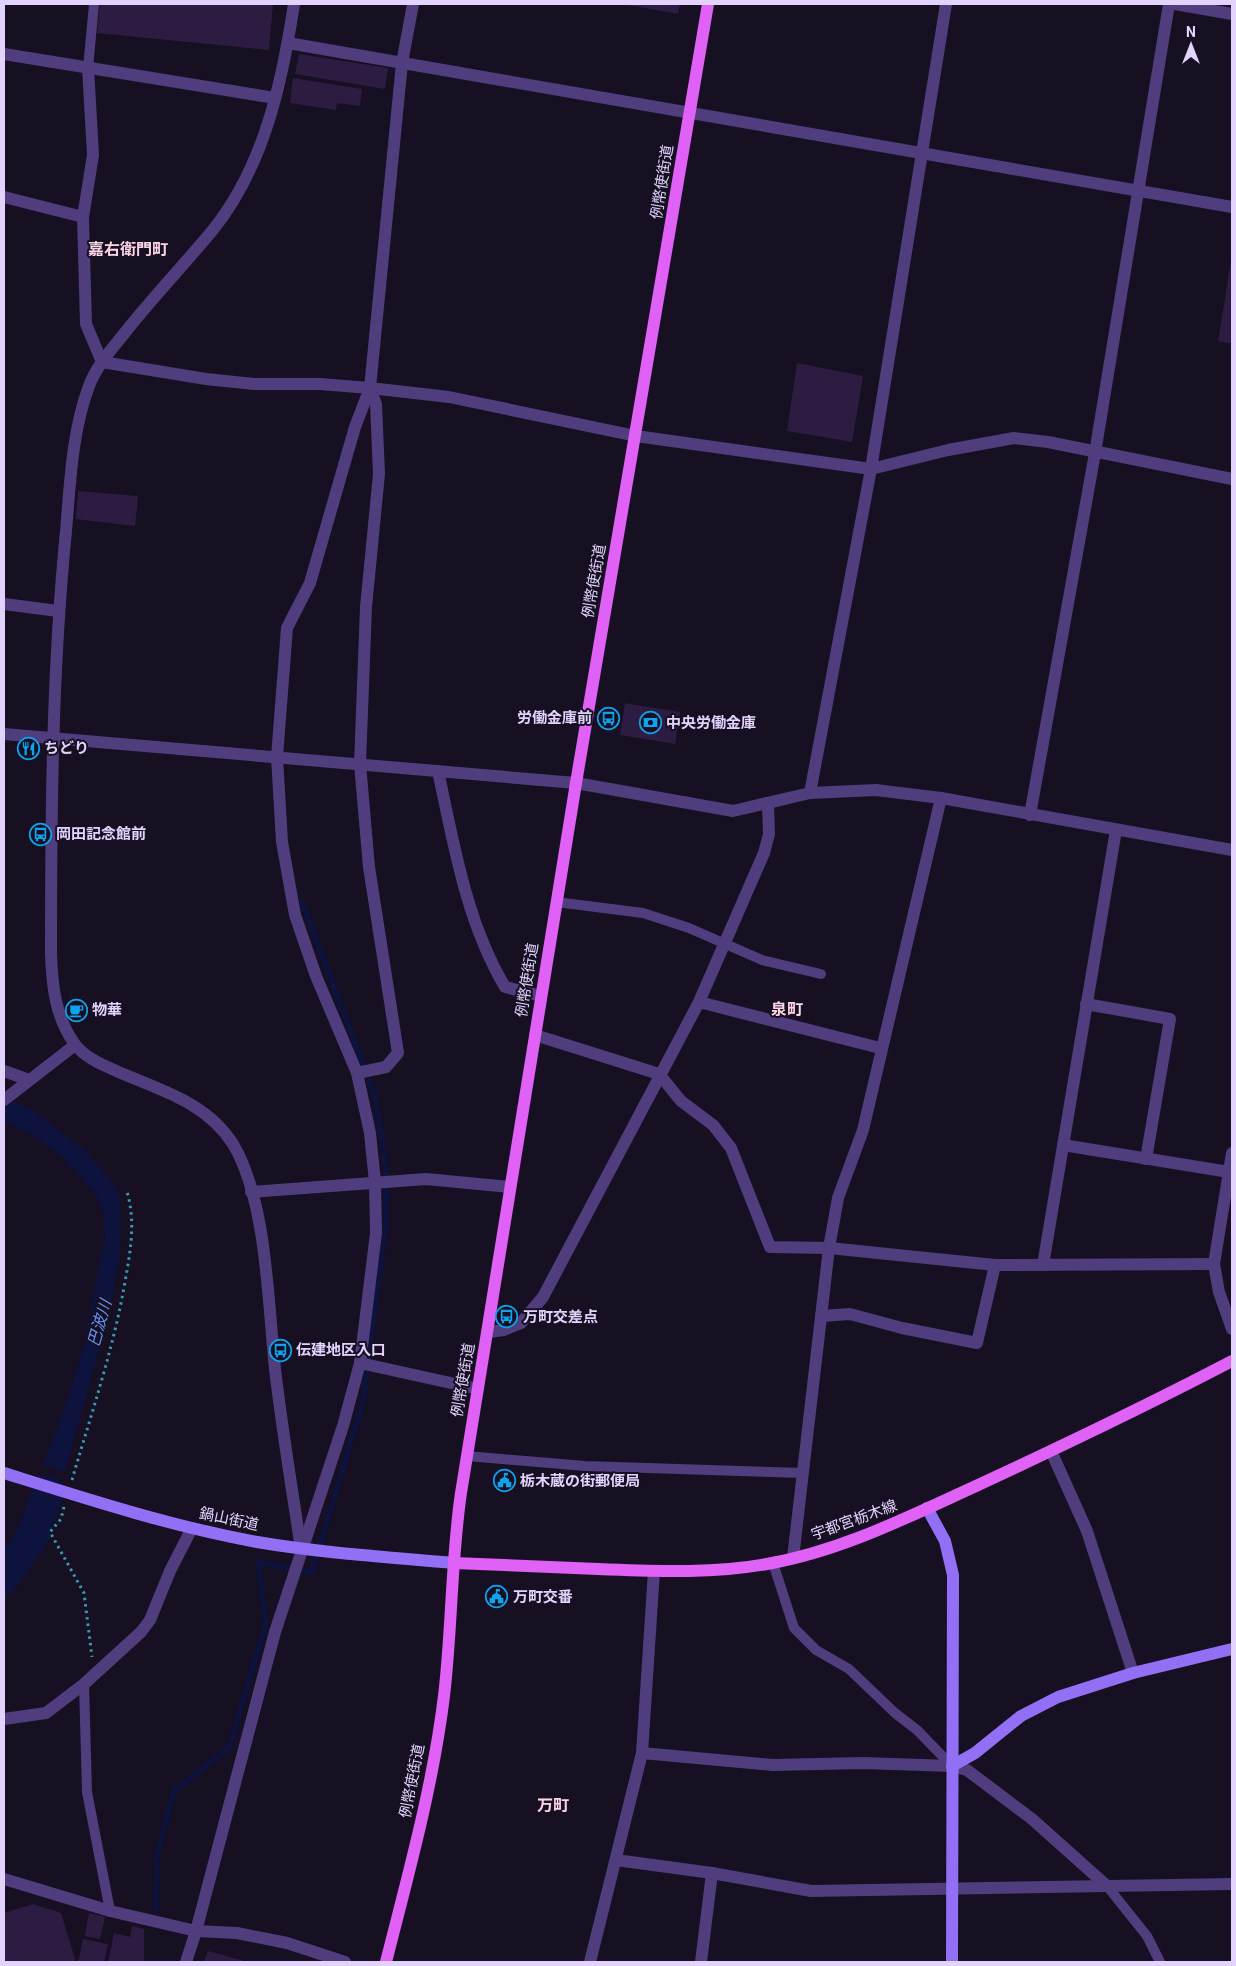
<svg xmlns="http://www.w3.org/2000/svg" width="1236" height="1966" font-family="Roboto,'Noto Sans JP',sans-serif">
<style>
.water{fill:#0d133d}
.pier{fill:#170f22}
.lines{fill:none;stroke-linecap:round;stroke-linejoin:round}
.stream{stroke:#0d133d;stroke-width:5.5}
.river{stroke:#0d133d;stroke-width:32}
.building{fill:#2d1c42}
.path{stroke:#3699ad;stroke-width:3;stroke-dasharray:2.5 4;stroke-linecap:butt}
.lane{stroke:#4f3d7e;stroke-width:10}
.street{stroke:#4f3d7e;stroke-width:12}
.secondary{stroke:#9270f6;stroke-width:12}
.primary{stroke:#e061f5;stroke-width:12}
.labels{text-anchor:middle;stroke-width:4;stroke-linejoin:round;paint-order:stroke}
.street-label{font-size:15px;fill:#e1d3fc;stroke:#170f22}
.poi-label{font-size:15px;font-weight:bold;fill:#e1d3fc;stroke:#170f22;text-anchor:start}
.neighbourhood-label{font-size:16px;font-weight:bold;fill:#fcd5e5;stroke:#170f22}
.water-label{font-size:16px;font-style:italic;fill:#6793f6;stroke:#170f22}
</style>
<rect width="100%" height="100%" fill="#170f22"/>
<path class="water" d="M 4,1098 L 31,1109 L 86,1151 L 113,1183 L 119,1194 L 121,1212 L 120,1253 L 110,1310 L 66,1469 L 49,1519 L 33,1534 L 4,1578 L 4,1549 L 14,1536 L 27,1507 L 71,1390 L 84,1344 L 105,1235 L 104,1215 L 96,1194 L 65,1160 L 36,1137 L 4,1121 Z"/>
<path class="pier" d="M 41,1464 L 67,1473 L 54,1511 L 26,1502 Z"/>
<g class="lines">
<g class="stream">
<path d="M 4,5 L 5,4"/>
<path d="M 156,1911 L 157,1855 L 174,1791 L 229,1748 L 266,1623 L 258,1562 L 312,1572 L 363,1402 L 386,1224 L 386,1168 L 375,1096 L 302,902"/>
</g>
<path class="river" d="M 4,1578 L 34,1534 L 48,1491"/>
</g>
<g class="building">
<path d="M 100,4 L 273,4 L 269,50 L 97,33 Z"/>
<path d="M 622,4 L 680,4 L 678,14 Z"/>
<path d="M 299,54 L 388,68 L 385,89 L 295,74 Z"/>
<path d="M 293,78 L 362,89 L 360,106 L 337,103 L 336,110 L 290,103 Z"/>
<path d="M 1231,261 L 1232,261 L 1232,344 L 1218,341 Z"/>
<path d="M 797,363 L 863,376 L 852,442 L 787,431 Z"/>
<path d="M 78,491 L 138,496 L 135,526 L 76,519 Z"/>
<path d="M 625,703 L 680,712 L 675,744 L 620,735 Z"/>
<path d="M 33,1904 L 61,1913 L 76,1962 L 4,1962 L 4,1913 Z"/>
<path d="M 89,1913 L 105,1917 L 100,1939 L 85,1936 Z"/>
<path d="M 132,1926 L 144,1929 L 144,1962 L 108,1962 L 114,1933 L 130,1937 Z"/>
<path d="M 83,1939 L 108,1944 L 104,1962 L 78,1962 Z"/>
<path d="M 208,1951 L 248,1962 L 204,1962 Z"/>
</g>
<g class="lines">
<g class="path">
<path d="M 72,1480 C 90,1418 111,1356 123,1293 C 129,1258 137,1225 127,1192"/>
<path d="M 64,1507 L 61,1519 L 50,1532 L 84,1593 L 92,1657"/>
</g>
<g class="lane">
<path d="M 88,68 L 94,4"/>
<path d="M 556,902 L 643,913 L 689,928 L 762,960 L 821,974"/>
<path d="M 467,1456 L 585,1466 L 803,1473"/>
<path d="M 773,1563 L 794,1628 L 816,1650 L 849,1669 L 895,1713 L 917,1730 L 952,1766"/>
<path d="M 84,1684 L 87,1792 L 110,1911"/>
<path d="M 1107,1886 L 1147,1936 L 1160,1962"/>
</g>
<g class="street">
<path d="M 294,4 C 282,83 264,167 212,231 C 183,266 151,299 123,335 C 110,351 96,367 89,386 C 72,431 70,484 66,531 C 52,672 51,812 51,953 C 52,985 55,1016 74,1043 C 84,1058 105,1066 121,1073 C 163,1091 207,1103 233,1144 C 267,1201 268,1304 275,1369 C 282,1429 292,1489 301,1549"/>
<path d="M 413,4 L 402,63 L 370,388 L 449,397 L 636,436 L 871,469 L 948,450 L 1014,438 L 1048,442 L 1232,479"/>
<path d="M 1175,4 L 1232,14"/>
<path d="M 288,43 L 1232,207"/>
<path d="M 4,54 L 275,98"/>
<path d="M 88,68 L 93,155 L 83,217 L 86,324 L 102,362 L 206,379 L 254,384 L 320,384 L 370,388"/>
<path d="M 4,197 L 83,217"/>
<path d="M 4,604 L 58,611"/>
<path d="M 4,734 L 576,783 L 733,811 L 810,793 L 876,790 L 941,798 L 1232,850"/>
<path d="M 438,771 C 454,845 466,921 505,987 L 541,996"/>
<path d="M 810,793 L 871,469 L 946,4"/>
<path d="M 1030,815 L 1095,453 L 1169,4"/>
<path d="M 699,1002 L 880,1048"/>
<path d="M 1086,1004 L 1170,1019 L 1146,1159"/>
<path d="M 535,1035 L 659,1074 L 681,1101 L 713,1125 L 731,1148 L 770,1247 L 829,1248 L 995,1265 L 1214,1264"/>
<path d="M 4,1071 L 29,1080"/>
<path d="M 357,1073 L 386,1067 L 398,1053 L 369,867 L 360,764 L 366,607 L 379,474 L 376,404 L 370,388"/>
<path d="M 4,1100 L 75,1045"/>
<path d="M 1063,1145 L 1229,1172"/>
<path d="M 1232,1153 L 1214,1264 L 1219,1292 L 1232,1329"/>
<path d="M 251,1192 L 426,1179 L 510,1187"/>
<path d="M 1043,1265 L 1116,830"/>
<path d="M 821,1316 L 850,1314 L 902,1328 L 977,1343 L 995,1265"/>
<path d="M 488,1332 L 504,1330 L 521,1323 L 543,1297 L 699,1002 L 764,853 L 769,834 L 768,804"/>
<path d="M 360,1363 L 478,1389"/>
<path d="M 1051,1451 L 1087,1531 L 1133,1673"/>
<path d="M 793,1558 L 829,1248 L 838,1198 L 863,1130 L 941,798"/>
<path d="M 4,1719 L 46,1713 L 84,1684 L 141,1632 L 150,1620 L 170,1571 L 192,1528"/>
<path d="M 642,1753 L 773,1765 L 863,1763 L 952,1766 L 967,1770 L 1032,1819 L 1107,1886"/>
<path d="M 616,1860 L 712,1873 L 811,1891 L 1232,1884"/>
<path d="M 4,1879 L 110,1911 L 196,1931 L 237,1933 L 287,1943 L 345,1962"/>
<path d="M 186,1962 L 196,1931 L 275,1632 L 343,1426 L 360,1363 L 376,1233 L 375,1182 L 370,1133 L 357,1073 L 316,976 L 295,915 L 282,842 L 277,757 L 287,628 L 310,583 L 355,427 L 370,388"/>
<path d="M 590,1962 L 642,1753 L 654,1571"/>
<path d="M 701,1962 L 712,1873"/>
</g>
<g class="secondary">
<path d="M 4,1473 C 87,1499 170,1526 257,1542 C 322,1553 388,1557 454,1563"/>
<path d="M 927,1508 L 945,1541 L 953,1575 L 952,1962"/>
<path d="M 952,1766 L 975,1753 L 1021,1716 L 1058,1697 L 1133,1673 L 1232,1649"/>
</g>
<g class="primary">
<path d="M 454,1563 C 502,1565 550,1567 598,1569 C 654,1571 712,1574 767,1564 C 841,1551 908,1517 976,1486 C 1062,1446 1148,1405 1232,1361"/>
<path d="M 386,1962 C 408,1875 433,1786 444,1696 C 452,1629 451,1561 461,1493 L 576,783 L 708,4"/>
</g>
</g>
<defs>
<symbol id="bus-ring" viewBox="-11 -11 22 22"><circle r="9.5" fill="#170f22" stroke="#0ea3ed" stroke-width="1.5"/><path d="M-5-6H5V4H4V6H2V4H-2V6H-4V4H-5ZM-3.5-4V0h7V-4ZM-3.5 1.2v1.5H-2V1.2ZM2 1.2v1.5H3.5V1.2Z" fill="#0ea3ed"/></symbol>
<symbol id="bank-ring" viewBox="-11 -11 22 22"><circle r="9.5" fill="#170f22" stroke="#0ea3ed" stroke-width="1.5"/><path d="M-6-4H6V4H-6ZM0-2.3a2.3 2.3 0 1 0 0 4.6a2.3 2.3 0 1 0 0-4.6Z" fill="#0ea3ed"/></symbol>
<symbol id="restaurant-ring" viewBox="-11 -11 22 22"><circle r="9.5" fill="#170f22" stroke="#0ea3ed" stroke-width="1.5"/><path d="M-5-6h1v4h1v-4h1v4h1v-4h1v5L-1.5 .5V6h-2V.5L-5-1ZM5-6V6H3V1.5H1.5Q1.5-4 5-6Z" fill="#0ea3ed"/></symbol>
<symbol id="cafe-ring" viewBox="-11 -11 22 22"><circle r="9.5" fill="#170f22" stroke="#0ea3ed" stroke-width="1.5"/><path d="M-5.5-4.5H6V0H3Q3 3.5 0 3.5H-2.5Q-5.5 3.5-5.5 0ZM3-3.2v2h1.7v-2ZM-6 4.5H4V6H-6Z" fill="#0ea3ed"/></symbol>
<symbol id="civic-ring" viewBox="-11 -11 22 22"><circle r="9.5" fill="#170f22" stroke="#0ea3ed" stroke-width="1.5"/><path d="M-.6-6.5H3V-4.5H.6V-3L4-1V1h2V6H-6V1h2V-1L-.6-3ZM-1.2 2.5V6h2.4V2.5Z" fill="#0ea3ed"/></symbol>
</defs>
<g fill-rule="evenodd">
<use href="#bus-ring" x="596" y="706" width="25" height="25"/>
<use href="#bank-ring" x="638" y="710" width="25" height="25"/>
<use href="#restaurant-ring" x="16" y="736" width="25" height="25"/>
<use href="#bus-ring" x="28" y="822" width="25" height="25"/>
<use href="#cafe-ring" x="64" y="998" width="25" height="25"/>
<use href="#bus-ring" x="494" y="1304" width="25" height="25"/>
<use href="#bus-ring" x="268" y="1338" width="25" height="25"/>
<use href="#civic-ring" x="492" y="1468" width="25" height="25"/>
<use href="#civic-ring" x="484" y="1584" width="25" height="25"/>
</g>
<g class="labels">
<g class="street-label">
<text transform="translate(662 182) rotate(-81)" y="5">例幣使街道</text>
<text transform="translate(594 581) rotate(-80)" y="5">例幣使街道</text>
<text transform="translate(527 980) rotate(-81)" y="5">例幣使街道</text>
<text transform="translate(463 1380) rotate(-80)" y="5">例幣使街道</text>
<text transform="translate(229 1519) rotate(12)" y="5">鍋山街道</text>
<text transform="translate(854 1520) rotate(-20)" y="5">宇都宮栃木線</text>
<text transform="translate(412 1781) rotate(-79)" y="5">例幣使街道</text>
</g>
<g class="poi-label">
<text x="592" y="723" text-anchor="end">労働金庫前</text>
<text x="666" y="728">中央労働金庫</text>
<text x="44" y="753">ちどり</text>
<text x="56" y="839">岡田記念館前</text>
<text x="92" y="1015">物華</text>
<text x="523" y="1322">万町交差点</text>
<text x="296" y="1355">伝建地区入口</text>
<text x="520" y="1486">栃木蔵の街郵便局</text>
<text x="513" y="1602">万町交番</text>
</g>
<g class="neighbourhood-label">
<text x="128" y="255">嘉右衛門町</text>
<text x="787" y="1015">泉町</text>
<text x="553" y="1811">万町</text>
</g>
<g class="water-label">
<text transform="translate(99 1323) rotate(-74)" y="6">巴波川</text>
</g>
</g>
<rect width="1236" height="1966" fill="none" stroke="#e1d3fc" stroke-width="10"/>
<g transform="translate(1191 45)" stroke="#170f22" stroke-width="4" paint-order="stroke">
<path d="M0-4L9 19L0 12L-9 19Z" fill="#e1d3fc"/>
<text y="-8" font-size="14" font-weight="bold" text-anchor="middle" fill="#e1d3fc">N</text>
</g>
</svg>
